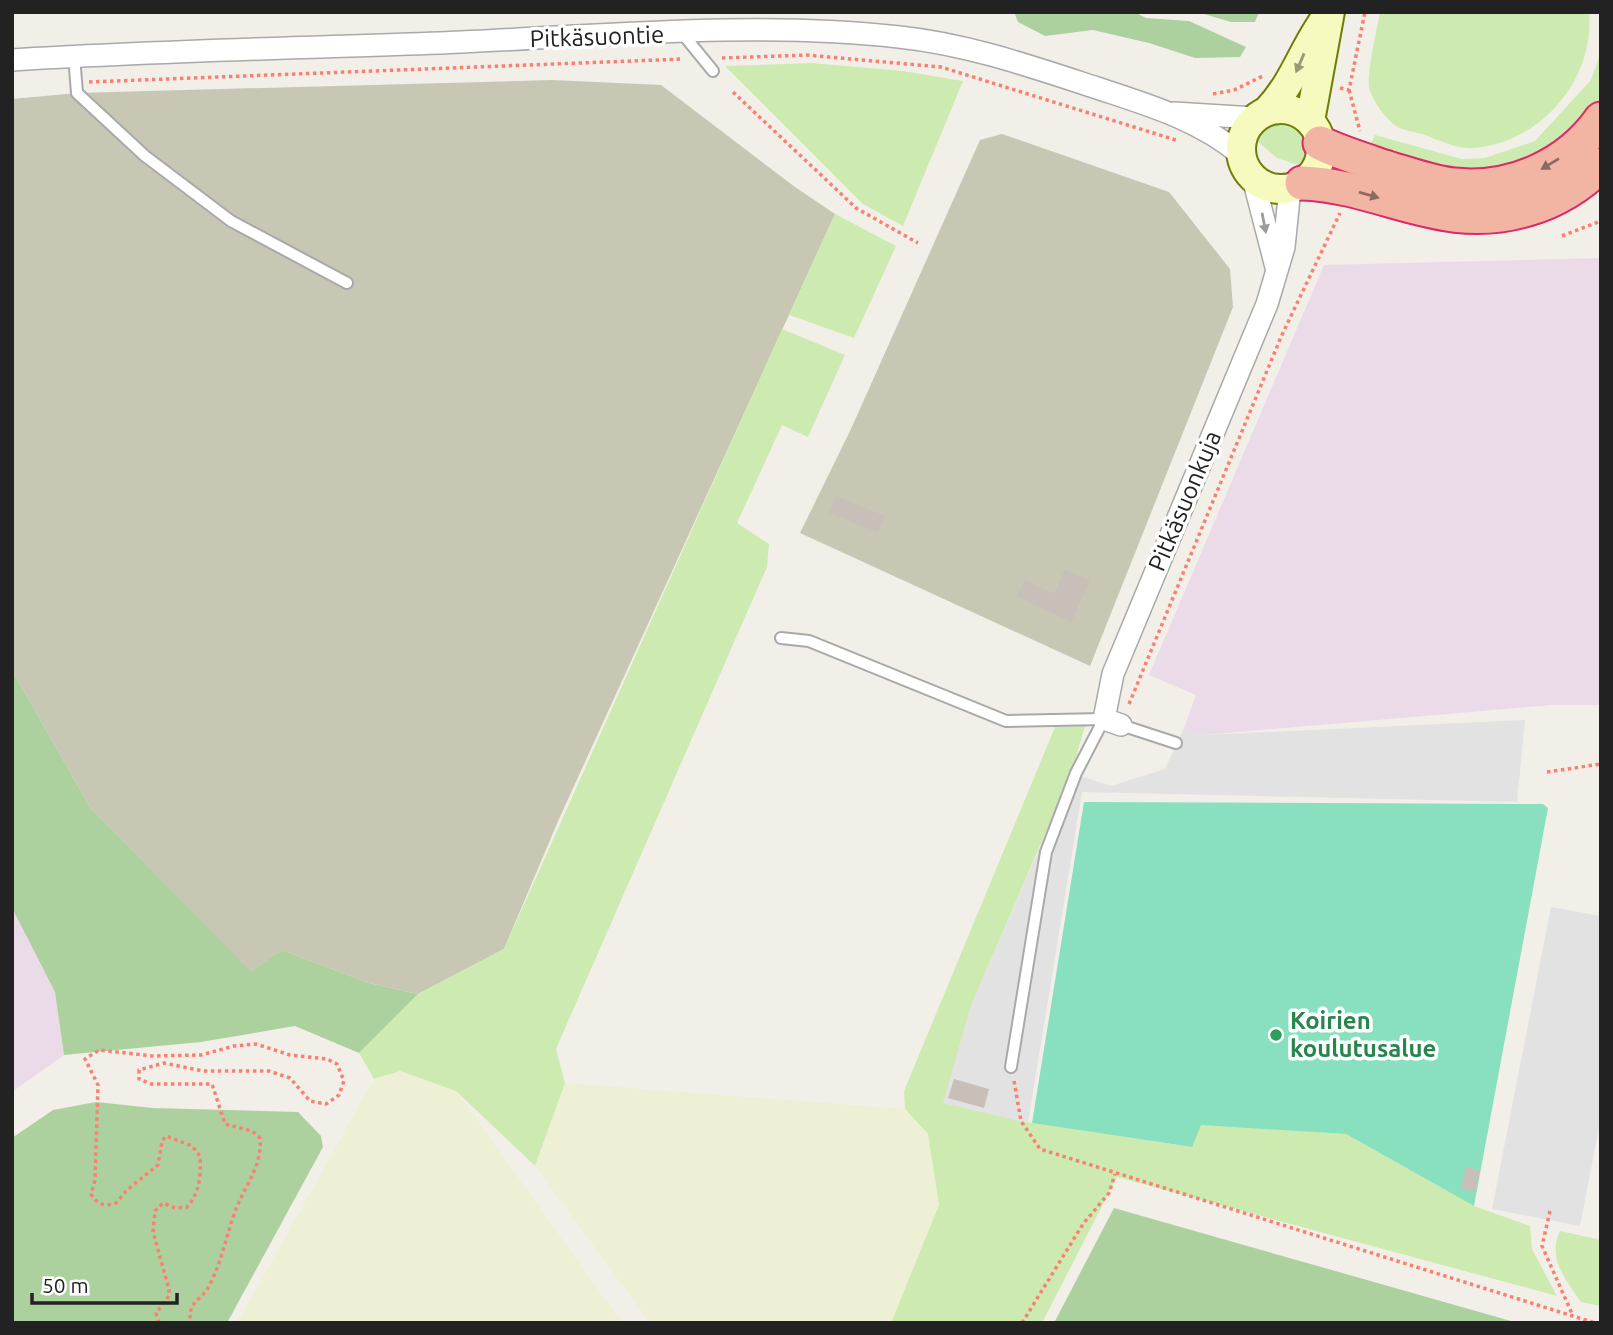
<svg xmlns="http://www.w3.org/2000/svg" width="1613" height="1335" font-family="Ubuntu,sans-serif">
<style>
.industrial{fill:#ebdbe8}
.construction{fill:#c7c7b4}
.farmland{fill:#eef0d5}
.grass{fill:#cdebb0}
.forest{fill:#add19e}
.pitch{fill:#88e0be}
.parking{fill:#e2e2e2}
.building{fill:#c7bfb8}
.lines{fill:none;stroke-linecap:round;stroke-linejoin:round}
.service-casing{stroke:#a9a9a9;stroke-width:14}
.minor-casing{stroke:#a9a9a9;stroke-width:24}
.secondary-casing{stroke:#707d05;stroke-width:32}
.trunk-casing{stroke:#dc2a67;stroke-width:37}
.path{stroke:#fa8072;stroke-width:3.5;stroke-dasharray:3.5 3.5;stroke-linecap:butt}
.service{stroke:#fff;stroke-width:10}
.minor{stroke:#fff;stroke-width:21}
.secondary{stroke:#f7fabf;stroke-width:28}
.trunk{stroke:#f2b4a3;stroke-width:33}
.oneway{fill:#979978}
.oneway2{fill:#8a6b62}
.oneway3{fill:#9c9c9c}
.leisure-dot{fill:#2e9e5b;stroke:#fff;stroke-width:2.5}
.labels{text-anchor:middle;stroke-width:7;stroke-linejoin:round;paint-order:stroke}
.street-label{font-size:24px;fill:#222;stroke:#fff}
.leisure-label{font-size:24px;font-weight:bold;fill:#27864d;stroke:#fff;text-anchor:start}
</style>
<rect width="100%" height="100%" fill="#f2efe9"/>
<g class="industrial">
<path d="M 1601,258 L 1601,705 L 1551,705 L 1204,735 L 1184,728 L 1196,695 L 1149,675 L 1324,265 Z"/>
<path d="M 12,908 L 55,992 L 64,1055 L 12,1092 Z"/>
</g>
<g class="construction">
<path d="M 552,80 L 661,85 L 795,187 L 835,214 L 559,819 L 504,949 L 418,994 L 369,983 L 282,950 L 251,973 L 90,807 L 12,670 L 12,99 L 77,93 Z"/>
<path d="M 1002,134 L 1169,192 L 1230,269 L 1233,307 L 1090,666 L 800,533 L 851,429 L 980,140 Z"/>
</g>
<g class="farmland">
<path d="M 400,1070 L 456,1090 L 622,1323 L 237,1323 L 374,1079 Z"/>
<path d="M 565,1083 L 905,1109 L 928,1134 L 939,1205 L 891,1323 L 650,1323 L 535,1166 Z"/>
</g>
<g class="grass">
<path d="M 1380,12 L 1589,12 C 1595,80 1541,143 1473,148 C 1458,150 1437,139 1422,134 C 1414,132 1403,130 1396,126 C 1386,119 1371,99 1369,87 C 1367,73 1377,28 1380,12 Z"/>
<path d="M 1601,52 L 1599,99 L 1579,127 L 1548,152 L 1497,172 L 1448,173 L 1367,151 L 1375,135 L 1462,159 L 1485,158 L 1535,141 L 1591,80 Z"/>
<path d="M 811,63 L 903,71 L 963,81 L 903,226 L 863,204 L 725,66 Z"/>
<path d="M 1278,125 L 1295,128 C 1308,138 1308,152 1301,166 L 1277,158 L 1256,140 L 1264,130 Z"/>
<path d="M 835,214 L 896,246 L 854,338 L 789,315 Z"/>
<path d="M 782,329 L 845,355 L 808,437 L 782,425 L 737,523 L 769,544 L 767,567 L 556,1049 L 565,1083 L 535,1166 L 456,1091 L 400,1071 L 374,1079 L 359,1053 L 418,994 L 504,949 Z"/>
<path d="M 1085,726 L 1072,771 L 971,1006 L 944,1103 L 1032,1123 L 1191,1147 L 1200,1124 L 1346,1134 L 1474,1206 L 1530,1226 L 1532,1249 L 1557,1296 L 1117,1177 L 1042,1323 L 891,1323 L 939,1205 L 928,1134 L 905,1109 L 904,1091 L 1055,727 Z"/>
<path d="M 1560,1231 L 1601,1240 L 1601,1306 L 1581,1302 C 1565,1279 1547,1258 1560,1231 Z"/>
</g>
<g class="forest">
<path d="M 1014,12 L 1134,12 L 1146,18 L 1189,21 L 1246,47 L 1240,57 L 1195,58 L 1149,43 L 1093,30 L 1045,36 L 1018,22 Z"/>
<path d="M 1197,12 L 1259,12 L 1255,22 L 1231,22 Z"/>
<path d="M 12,670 L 90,807 L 251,972 L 282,950 L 369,983 L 418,994 L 359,1053 L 295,1026 L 201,1042 L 64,1055 L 55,992 L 12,908 Z"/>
<path d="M 96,1102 L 153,1108 L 298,1112 L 321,1136 L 323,1147 L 227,1323 L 12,1323 L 12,1138 L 53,1110 Z"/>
<path d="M 1114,1208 L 1518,1323 L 1054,1323 Z"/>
</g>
<path class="pitch" d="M 1084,802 L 1543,804 L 1548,808 L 1474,1206 L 1346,1134 L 1201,1125 L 1192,1147 L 1032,1123 Z"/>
<g class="parking">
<path d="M 1525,720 L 1517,802 L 1082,792 L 1028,1123 L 943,1103 L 971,1006 L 1072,773 L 1111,786 L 1165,769 L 1184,728 L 1204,735 Z"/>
<path d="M 1551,907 L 1601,916 L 1601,1117 L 1580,1226 L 1492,1209 Z"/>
</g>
<g class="building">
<path d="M 836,496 L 885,516 L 878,532 L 829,513 Z"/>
<path d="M 1065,570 L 1090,580 L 1071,622 L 1017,596 L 1025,580 L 1054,594 Z"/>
<path d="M 954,1079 L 989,1089 L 984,1108 L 948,1098 Z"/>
<path d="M 1466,1167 L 1480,1170 L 1475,1192 L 1461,1188 Z"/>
</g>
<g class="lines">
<defs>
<g id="service">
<path d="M 682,33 L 713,71"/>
<path d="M 74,56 L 77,93 L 145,156 L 231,221 L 347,283"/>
<path d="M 781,638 L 809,641 L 1006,721 L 1104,719 L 1076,773 L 1046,852 L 1011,1067"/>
<path d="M 1121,725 L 1176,743"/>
</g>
<g id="minor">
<path d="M 12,60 C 155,51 297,48 440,43 C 588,37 753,20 899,37 C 966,44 1030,66 1094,87 C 1145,104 1199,119 1241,155"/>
<path d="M 1174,113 L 1255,118"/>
<path d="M 1253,178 L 1276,267"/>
<path d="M 1121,725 L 1104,719 L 1113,674 L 1267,304 L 1284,247 L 1290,188"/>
</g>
<g id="secondary">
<circle cx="1281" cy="149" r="40"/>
<path d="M 1267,111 C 1297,79 1303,46 1330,12"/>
<path d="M 1310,121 L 1329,17"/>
</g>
<g id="trunk">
<path d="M 1320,143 C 1343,154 1367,161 1391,169 C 1412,175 1433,183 1454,185 C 1511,191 1568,166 1601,119"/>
<path d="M 1302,183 C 1383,186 1443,235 1528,209 C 1555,201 1581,185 1601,165"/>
</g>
</defs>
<use href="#service" class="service-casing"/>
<use href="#minor" class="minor-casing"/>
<use href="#secondary" class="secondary-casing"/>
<use href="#trunk" class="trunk-casing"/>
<g class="path">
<path d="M 722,58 L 806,55 L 941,67 L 1179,141"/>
<path d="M 89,82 L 683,59"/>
<path d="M 1340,88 L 1349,90 L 1365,12"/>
<path d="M 1349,90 L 1360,131"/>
<path d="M 733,92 L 856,208 L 918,243"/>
<path d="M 1213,94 L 1234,90 L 1265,75"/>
<path d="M 1562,236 L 1601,221"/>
<path d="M 1129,704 L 1281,337 L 1340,213"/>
<path d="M 1547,772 L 1601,764"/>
<path d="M 1014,1081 L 1021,1121 L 1040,1149 L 1595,1323"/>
<path d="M 1550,1211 L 1542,1246 L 1573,1316"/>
<path d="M 159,1323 L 156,1313 L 169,1296 L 169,1289 L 153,1232 L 155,1211 L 163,1203 L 175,1208 L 187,1207 C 200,1193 201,1174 200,1156 L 192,1146 L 166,1136 L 162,1141 L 158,1165 L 127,1190 L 116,1203 C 105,1207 96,1204 91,1194 L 95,1180 L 98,1085 L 85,1059 L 99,1050 L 153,1056 L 201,1055 L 234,1046 L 256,1044 L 290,1055 L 327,1059 L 337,1064 L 344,1081 L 339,1095 L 326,1104 L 310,1101 L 290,1078 L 269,1071 L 203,1071 L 164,1063 L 139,1070 L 139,1079 L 151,1084 L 212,1084 L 225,1124 L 252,1131 L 260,1138 C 263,1164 245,1186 236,1209 C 226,1235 222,1262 209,1286 C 200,1303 189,1298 190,1323"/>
<path d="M 1022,1323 L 1083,1224 L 1109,1193 L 1115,1174"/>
</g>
<use href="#service" class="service"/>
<use href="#minor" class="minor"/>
<use href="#secondary" class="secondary"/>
<use href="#trunk" class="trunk"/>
</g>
<defs><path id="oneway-solid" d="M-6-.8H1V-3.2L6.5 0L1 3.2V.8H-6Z" transform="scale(1.75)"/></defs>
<use class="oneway" href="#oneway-solid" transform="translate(1300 63) rotate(113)"/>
<g class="oneway2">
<use href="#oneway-solid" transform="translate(1550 164) rotate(149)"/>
<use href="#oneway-solid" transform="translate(1369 195) rotate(16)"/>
</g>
<use class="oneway3" href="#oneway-solid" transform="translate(1264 223) rotate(79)"/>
<circle class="leisure-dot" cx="1276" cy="1035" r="7"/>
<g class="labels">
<g class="street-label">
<text transform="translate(597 37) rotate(-2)" y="8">Pitkäsuontie</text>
<text transform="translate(1185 501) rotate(-67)" y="8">Pitkäsuonkuja</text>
</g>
<g class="leisure-label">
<text x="1290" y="1029">Koirien<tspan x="1290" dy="28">koulutusalue</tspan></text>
</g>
</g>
<rect width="1613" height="1335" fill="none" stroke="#222222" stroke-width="28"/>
<path d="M32 1293v10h145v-10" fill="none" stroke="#222222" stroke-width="3.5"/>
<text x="42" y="1293" font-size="21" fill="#222222" stroke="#ffffff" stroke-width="5" paint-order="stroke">50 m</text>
</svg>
